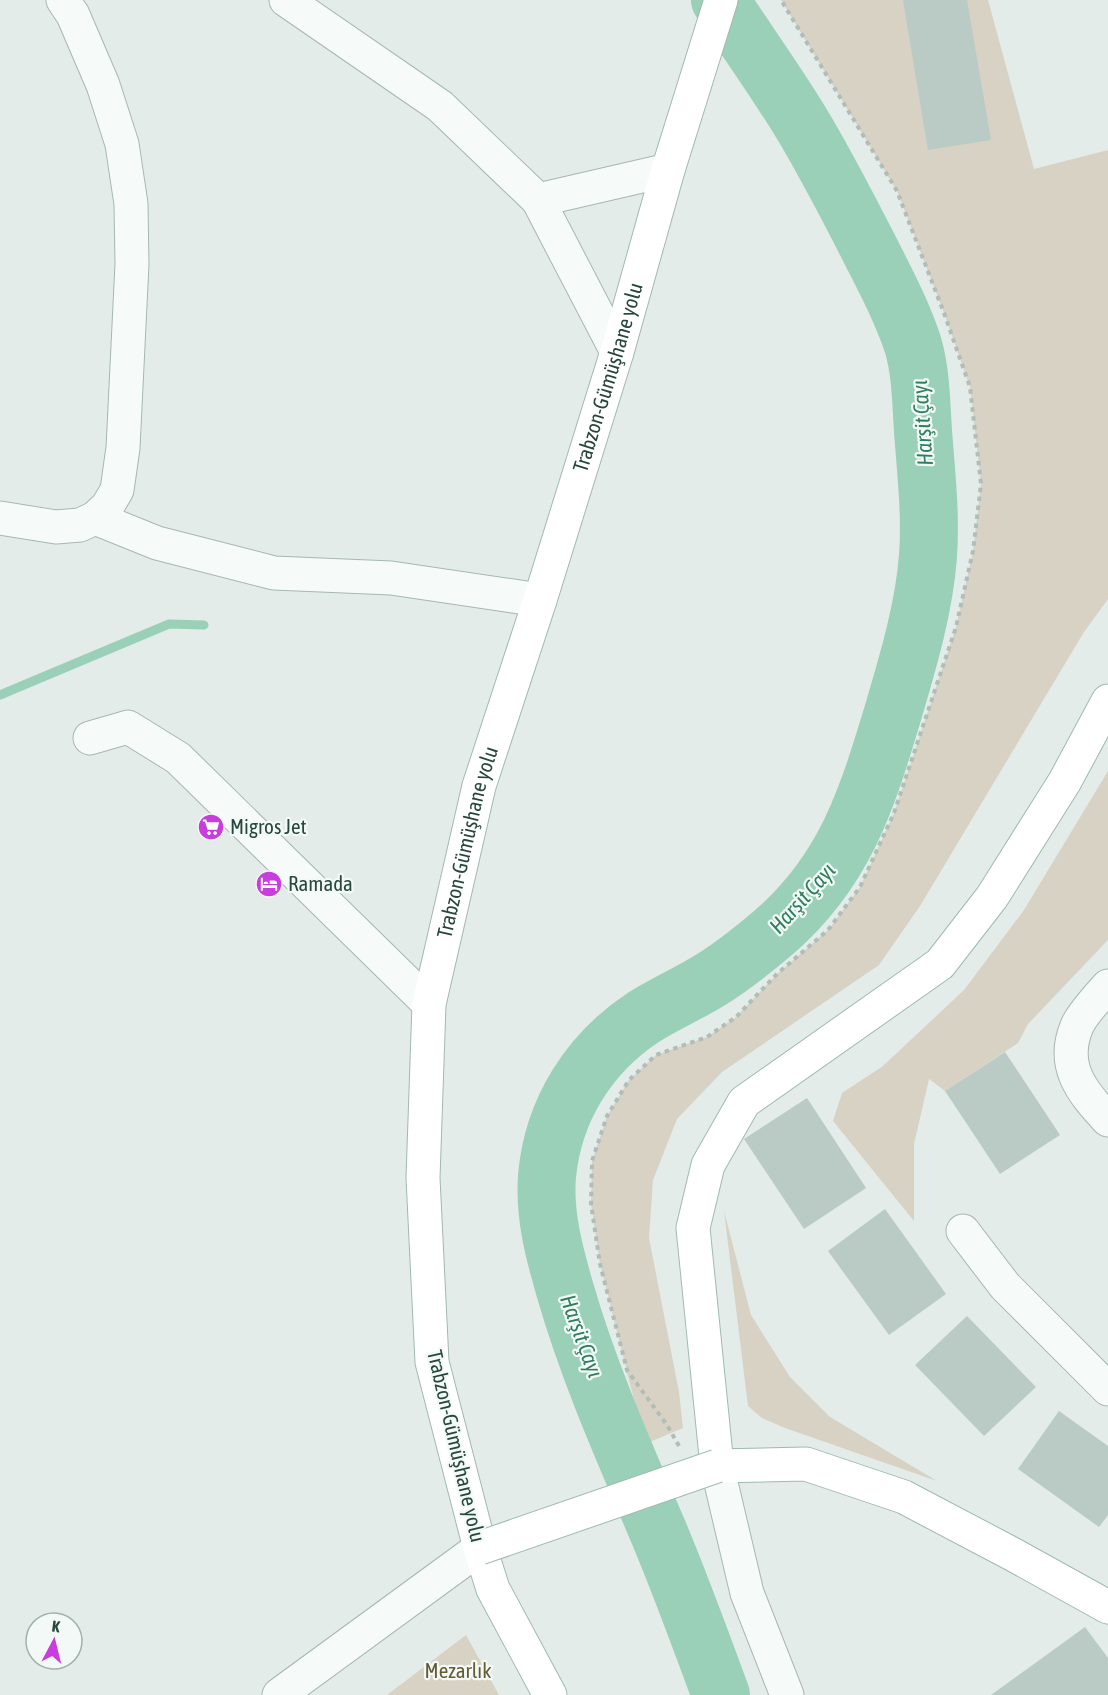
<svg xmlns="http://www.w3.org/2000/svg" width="1108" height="1695" font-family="'Asap Condensed',sans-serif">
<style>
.green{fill:#d7d2c3}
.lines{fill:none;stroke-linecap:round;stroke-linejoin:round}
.stream{stroke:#9ad0b7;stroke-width:9}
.river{stroke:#9ad0b7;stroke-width:58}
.building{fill:#b9cbc4}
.minor-casing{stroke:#a7b7b2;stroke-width:35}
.major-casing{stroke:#a1b9b0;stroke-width:35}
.path{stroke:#b0bdb9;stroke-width:4;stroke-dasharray:4.5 4.5;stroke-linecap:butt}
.minor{stroke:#f6faf9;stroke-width:33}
.major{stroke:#fff;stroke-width:33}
.major-bridge-casing{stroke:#a1b9b0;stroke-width:35;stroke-linecap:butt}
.major-bridge{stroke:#fff;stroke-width:33}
.labels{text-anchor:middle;stroke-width:4.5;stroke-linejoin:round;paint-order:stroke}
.street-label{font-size:21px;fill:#28473c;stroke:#f3f9f7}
.poi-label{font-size:21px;fill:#28473c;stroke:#f3f9f7;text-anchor:start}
.park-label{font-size:21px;fill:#645c34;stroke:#f3f9f7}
.water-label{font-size:22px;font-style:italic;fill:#2e7f5d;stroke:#f3f9f7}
</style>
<rect width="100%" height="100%" fill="#e3ece9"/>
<g class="green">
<path d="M 781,0 L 988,0 L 1034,169 L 1108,150 L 1108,599 L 1084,632 L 920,906 L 879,965 L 722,1072 L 677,1119 L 653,1180 L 649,1238 L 679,1392 L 683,1428 L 645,1444 L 600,1264 L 591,1204 L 592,1161 L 607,1116 L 629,1080 L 656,1055 L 707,1037 L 736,1017 L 777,974 L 828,930 L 860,887 L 894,813 L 956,627 L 973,551 L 981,484 L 970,387 L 944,313 L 897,191 Z"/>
<path d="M 1108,771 L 1108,940 L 1028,1024 L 1018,1043 L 945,1091 L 929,1079 L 914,1144 L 914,1221 L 833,1121 L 842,1093 L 883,1066 L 964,990 L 1024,910 Z"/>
<path d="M 724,1211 L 751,1315 L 790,1377 L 830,1417 L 937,1481 L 785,1428 L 762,1418 L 748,1406 Z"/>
<path d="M 466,1635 L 499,1695 L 387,1695 Z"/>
</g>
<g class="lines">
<path class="stream" d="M 0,695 L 169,624 L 204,625"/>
<path class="river" d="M 720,0 C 746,40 775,80 800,121 C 825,162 847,205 869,248 C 885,280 902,311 913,345 C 921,372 921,402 923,431 C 926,472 931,514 928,556 C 924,610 907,665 892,716 C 866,802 844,872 773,933 C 754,949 733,966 712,979 C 690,993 666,1003 644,1017 C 589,1053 553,1110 547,1176 C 544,1215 554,1252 565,1290 C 588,1370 622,1447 655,1524 C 679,1580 700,1638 721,1695"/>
</g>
<g class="building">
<path d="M 903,0 L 967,0 L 991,140 L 928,150 Z"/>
<path d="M 1005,1052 L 1060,1135 L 1000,1174 L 945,1091 Z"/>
<path d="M 807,1098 L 866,1188 L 804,1229 L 744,1139 Z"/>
<path d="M 885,1209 L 946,1294 L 889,1335 L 828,1251 Z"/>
<path d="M 967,1316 L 1036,1387 L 984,1436 L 915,1365 Z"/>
<path d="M 1059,1411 L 1108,1446 L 1108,1515 L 1099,1527 L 1018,1469 Z"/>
<path d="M 1085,1627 L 1108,1658 L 1108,1695 L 991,1695 Z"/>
</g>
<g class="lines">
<defs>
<g id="minor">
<path d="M 286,0 L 440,106 L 538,200 L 617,352"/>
<path d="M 538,200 L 668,170"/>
<path d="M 0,518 L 56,527 L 80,525 L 95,518 L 107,507 L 117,490 L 123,448 L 132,264 L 131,204 L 122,144 L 103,85 L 73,15 L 63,0"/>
<path d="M 95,518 L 157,543 L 274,573 L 391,578 L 540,600"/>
<path d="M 90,738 L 128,727 L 178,758 L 429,1004"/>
<path d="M 1108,986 C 1099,996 1082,1014 1077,1026 C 1060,1066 1082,1092 1108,1120"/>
<path d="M 963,1231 L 1005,1286 L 1108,1389"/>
<path d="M 717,1466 L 747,1593 L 787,1695"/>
<path d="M 279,1695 L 480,1548"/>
</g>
<g id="major">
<path d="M 1108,701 L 1065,781 L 992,897 L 940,964 L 744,1102 L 708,1165 L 693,1228 L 717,1466 L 806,1464 L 904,1497 L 1014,1555 L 1108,1607"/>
<path id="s1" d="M 550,1695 L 493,1589 L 480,1548 L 432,1362 L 423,1178 L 429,1004 L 479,786 L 540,600 L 617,352 L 668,170 L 721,0"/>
</g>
</defs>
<use href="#minor" class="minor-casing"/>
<use href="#major" class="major-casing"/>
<path class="path" d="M 679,1446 L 667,1425 L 627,1370 L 600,1264 L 591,1204 L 592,1161 L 607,1116 L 629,1080 L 656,1055 L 707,1037 L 736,1017 L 777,974 L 828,930 L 860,887 L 894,813 L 956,627 L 973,551 L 981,484 L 970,387 L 944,313 L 897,191 L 781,0"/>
<use href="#minor" class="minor"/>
<use href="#major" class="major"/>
<defs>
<path id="major-bridge" d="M 480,1548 L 717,1466"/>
</defs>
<use href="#major-bridge" class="major-bridge-casing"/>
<use href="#major-bridge" class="major-bridge"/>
</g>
<defs>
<symbol id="supermarket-disc" viewBox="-11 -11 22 22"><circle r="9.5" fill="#c93cdd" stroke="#f3f9f7"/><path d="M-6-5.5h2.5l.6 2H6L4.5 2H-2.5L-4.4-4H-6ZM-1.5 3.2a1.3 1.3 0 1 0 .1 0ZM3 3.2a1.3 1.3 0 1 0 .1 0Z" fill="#fff"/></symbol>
<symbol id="hotel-disc" viewBox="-11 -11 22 22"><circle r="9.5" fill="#c93cdd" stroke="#f3f9f7"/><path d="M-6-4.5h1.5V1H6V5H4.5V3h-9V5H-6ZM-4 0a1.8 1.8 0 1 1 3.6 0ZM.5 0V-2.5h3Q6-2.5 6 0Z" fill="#fff"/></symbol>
</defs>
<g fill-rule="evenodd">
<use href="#supermarket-disc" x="196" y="812" width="30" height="30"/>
<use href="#hotel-disc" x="254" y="869" width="30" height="30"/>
</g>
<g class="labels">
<g class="street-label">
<text dy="7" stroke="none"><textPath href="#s1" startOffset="1366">Trabzon-Gümüşhane yolu</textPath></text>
<text dy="7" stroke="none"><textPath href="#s1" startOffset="880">Trabzon-Gümüşhane yolu</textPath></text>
<text transform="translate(456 1446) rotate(77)" y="7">Trabzon-Gümüşhane yolu</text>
</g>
<g class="poi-label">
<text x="230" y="834">Migros Jet</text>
<text x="288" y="891">Ramada</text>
</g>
<g class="park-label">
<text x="458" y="1678">Mezarlık</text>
</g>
<g class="water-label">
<text transform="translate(922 423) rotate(-94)" y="8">Harşit Çayı</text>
<text transform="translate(802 898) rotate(-48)" y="8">Harşit Çayı</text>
<text transform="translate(582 1336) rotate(70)" y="8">Harşit Çayı</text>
</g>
</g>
<g transform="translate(54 1641) rotate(7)"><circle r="28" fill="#f3f9f7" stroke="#a2b2ac" stroke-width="1.5"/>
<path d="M0-4.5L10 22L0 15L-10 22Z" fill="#c93cdd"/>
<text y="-9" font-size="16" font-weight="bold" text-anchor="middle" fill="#28473c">K</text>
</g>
</svg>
